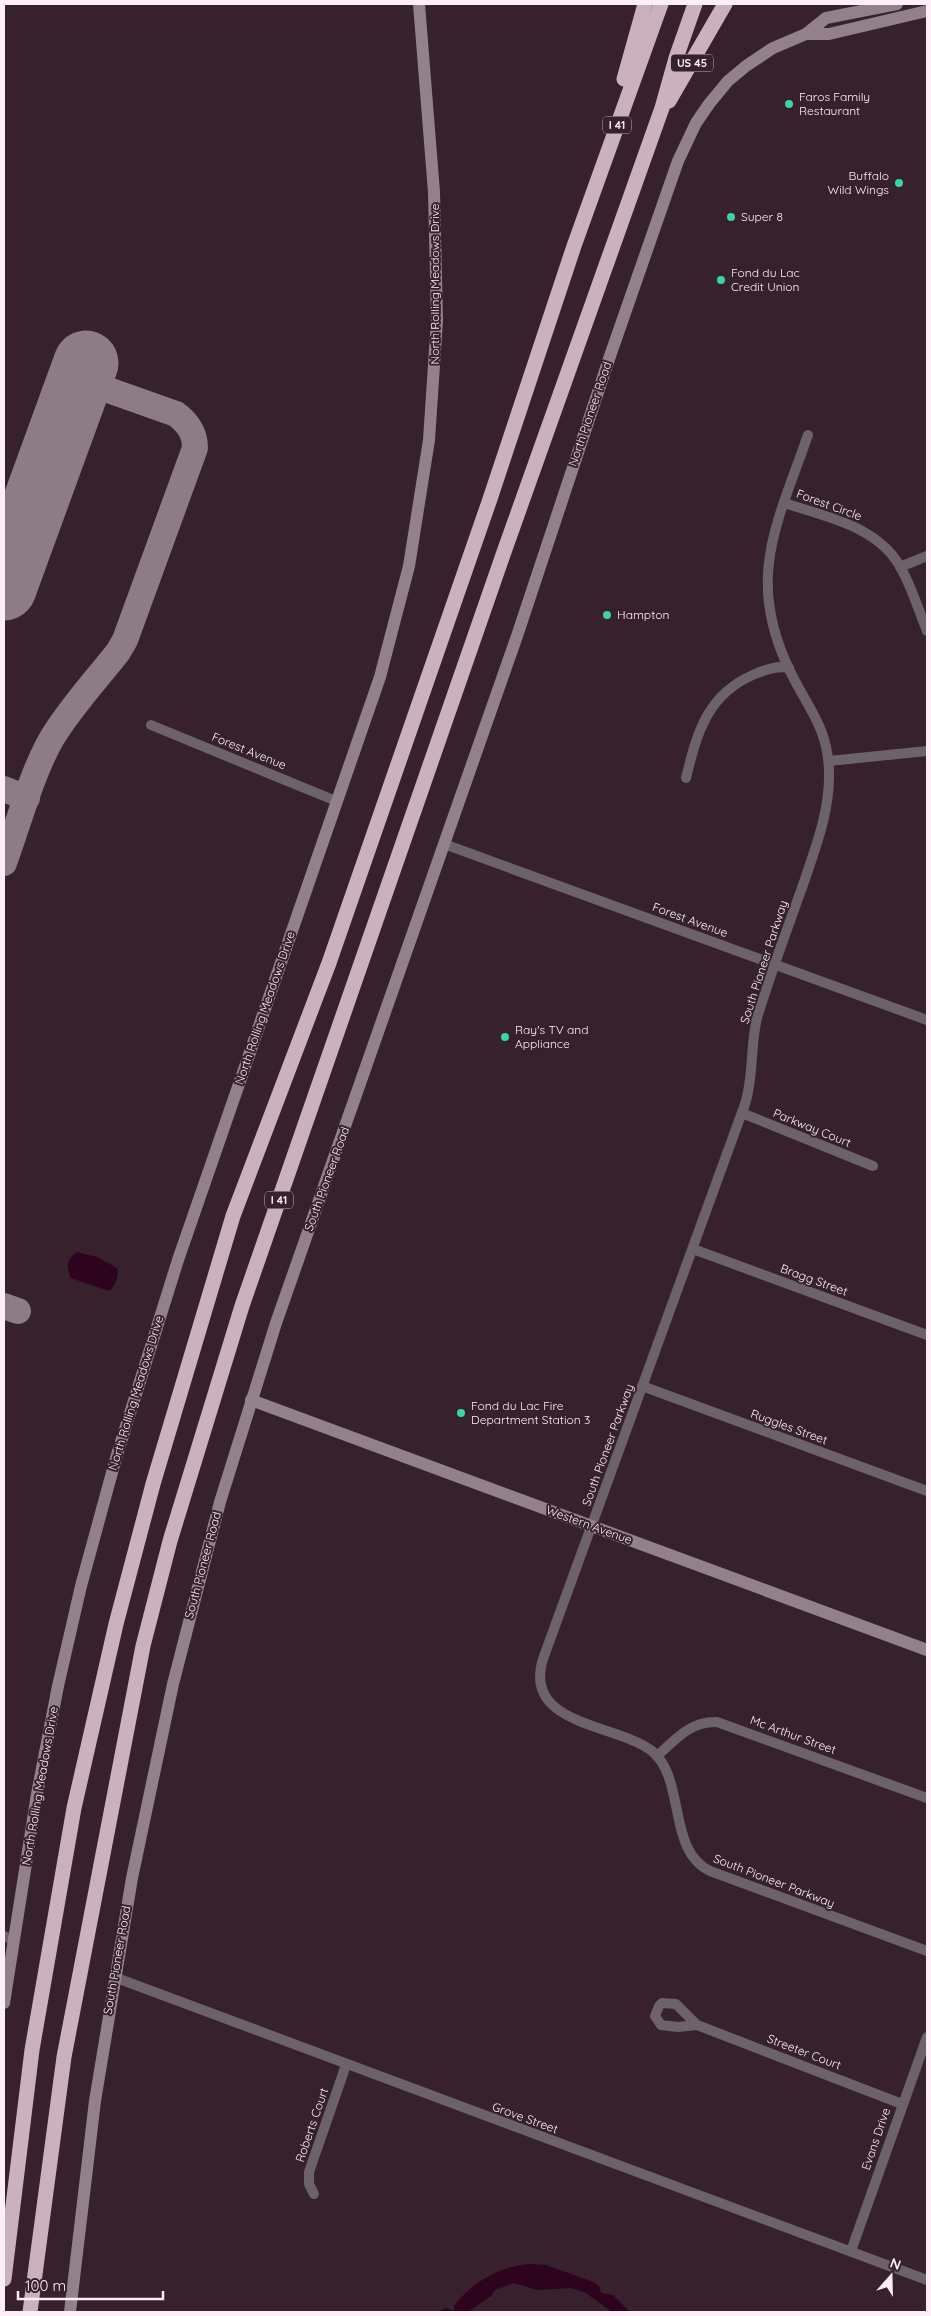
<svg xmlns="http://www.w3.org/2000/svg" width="931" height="2316" font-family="Quicksand,sans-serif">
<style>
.water{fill:#2d031e}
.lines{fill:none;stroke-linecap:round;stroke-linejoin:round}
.taxiway{stroke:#8d7c84;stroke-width:26}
.runway{stroke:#8d7c84;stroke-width:65}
.street{stroke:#6c6267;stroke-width:10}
.secondary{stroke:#93818a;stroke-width:12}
.highway{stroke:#cbb0bd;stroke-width:15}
.poi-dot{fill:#3dd4a3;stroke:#36212c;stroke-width:2}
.labels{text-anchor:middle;stroke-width:4;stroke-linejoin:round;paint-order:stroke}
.shield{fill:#36212c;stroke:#c1b1b9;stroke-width:1}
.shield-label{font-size:11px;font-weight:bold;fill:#fdeff5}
.poi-label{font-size:12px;fill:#fdeff5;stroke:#36212c;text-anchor:start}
.street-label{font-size:12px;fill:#fdeff5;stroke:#36212c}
</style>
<rect width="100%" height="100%" fill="#36212c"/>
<g class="water">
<path d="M 77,1252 L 97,1257 L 117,1268 C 119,1276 116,1286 109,1291 L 71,1278 C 66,1267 66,1260 77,1252 Z"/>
<path d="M 530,2264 L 546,2265 L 593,2282 L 599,2286 L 601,2293 L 613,2295 L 630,2312 L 612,2312 L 586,2293 L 571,2288 L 537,2290 L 514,2283 L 495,2290 L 491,2296 L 468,2312 L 437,2312 L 446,2308 L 454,2311 L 454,2306 C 472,2282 501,2266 530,2264 Z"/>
</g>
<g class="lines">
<g class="taxiway">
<path d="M 4,789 L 27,798"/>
<path d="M 4,863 C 18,825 32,772 52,738 C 71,707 96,680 118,652 L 125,640 L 195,448 C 195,433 188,423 176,414 L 80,380"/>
<path d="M 4,1306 L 18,1311"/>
</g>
<path class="runway" d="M 4,588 L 86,363"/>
<g class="street">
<path d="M 808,435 C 777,524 745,579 790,671 C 808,709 828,727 829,772 C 830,811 816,846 804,882 C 788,927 771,972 757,1018 C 750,1047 754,1076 745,1104 L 543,1659 C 522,1726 618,1724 652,1751 C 686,1779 667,1851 710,1871 L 927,1951"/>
<path d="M 785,503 C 825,517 874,525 898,563 C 911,584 918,609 927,631"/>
<path d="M 900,567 L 927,556"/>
<path d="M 151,725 L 336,801"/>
<path d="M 829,761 L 927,751"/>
<path d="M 686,778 C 697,733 707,694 755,674 C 765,670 778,665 789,668"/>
<path d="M 444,844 L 927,1020"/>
<path d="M 742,1113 L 873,1166"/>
<path d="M 693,1249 L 927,1335"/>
<path d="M 642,1386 L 927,1491"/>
<path d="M 657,1756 C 675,1740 690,1721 717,1722 L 927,1798"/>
<path d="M 4,1936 L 13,1940"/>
<path d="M 114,1977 L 927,2280"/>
<path d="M 697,2025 L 678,2027 L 661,2025 L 655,2016 L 659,2006 L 662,2003 L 676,2004 L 697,2025 L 902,2104"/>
<path d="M 314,2194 L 309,2184 L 309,2172 L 346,2065"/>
<path d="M 851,2251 L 927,2037"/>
</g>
<g class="secondary">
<path d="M 806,34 L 829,34 L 927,11"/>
<path d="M 251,1400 L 927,1650"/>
<path d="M 4,2003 L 37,1794 L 58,1686 L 81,1586 L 116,1458 L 178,1260 L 380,677 L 409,566 L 429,440 L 437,320 L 434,192 L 419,4"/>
<path d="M 70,2312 L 95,2101 L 132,1878 L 173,1684 L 220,1502 L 276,1323 L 517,636 L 610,356 L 678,161 L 696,123 L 709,104 L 728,81 L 746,66 L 773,48 L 806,34 L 826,18 L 897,4"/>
</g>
<g class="highway">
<path d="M 624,79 L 645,4"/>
<path d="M 669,101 L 725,4"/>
<path d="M 4,2279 L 32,2050 L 74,1808 L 116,1624 L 153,1484 L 233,1216 L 329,963 L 490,499 L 574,246 L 661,4"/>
<path d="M 30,2312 L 64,2057 L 143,1646 L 170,1541 L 242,1306 L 504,552 L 662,108 L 676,58 L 695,4"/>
</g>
</g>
<g class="poi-dot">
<circle cx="789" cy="104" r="5"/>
<circle cx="899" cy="183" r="5"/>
<circle cx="731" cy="217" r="5"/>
<circle cx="721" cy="280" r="5"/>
<circle cx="607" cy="615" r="5"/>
<circle cx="505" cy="1037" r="5"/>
<circle cx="461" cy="1413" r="5"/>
</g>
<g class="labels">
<g class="shield">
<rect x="671" y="54.5" width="42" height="17" rx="4"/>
<rect x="603" y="116.5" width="28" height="17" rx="4"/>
<rect x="265" y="1191.5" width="28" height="17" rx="4"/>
</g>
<g class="shield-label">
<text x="692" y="67">US 45</text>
<text x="617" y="129">I 41</text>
<text x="279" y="1204">I 41</text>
</g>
<g class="poi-label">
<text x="799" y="101">Faros Family<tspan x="799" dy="14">Restaurant</tspan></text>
<text x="889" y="180" text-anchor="end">Buffalo<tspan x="889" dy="14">Wild Wings</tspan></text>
<text x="741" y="221">Super 8</text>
<text x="731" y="277">Fond du Lac<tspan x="731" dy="14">Credit Union</tspan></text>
<text x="617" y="619">Hampton</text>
<text x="515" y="1034">Ray's TV and<tspan x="515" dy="14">Appliance</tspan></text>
<text x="471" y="1410">Fond du Lac Fire<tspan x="471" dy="14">Department Station 3</tspan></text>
</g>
<g class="street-label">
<text transform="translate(435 284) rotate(-90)" y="4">North Rolling Meadows Drive</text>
<text transform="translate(590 414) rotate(-71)" y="4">North Pioneer Road</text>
<text transform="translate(829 505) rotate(20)" y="4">Forest Circle</text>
<text transform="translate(249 751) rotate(22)" y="4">Forest Avenue</text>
<text transform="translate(690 920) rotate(20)" y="4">Forest Avenue</text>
<text transform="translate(764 962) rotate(-72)" y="4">South Pioneer Parkway</text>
<text transform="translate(265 1008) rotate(-71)" y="4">North Rolling Meadows Drive</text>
<text transform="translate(812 1128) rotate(22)" y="4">Parkway Court</text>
<text transform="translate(327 1179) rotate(-70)" y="4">South Pioneer Road</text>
<text transform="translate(814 1280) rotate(20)" y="4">Bragg Street</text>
<text transform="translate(136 1393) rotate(-73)" y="4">North Rolling Meadows Drive</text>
<text transform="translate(789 1427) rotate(20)" y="4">Ruggles Street</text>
<text transform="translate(608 1445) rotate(-70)" y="4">South Pioneer Parkway</text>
<text transform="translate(589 1525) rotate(20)" y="4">Western Avenue</text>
<text transform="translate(203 1565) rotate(-75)" y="4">South Pioneer Road</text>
<text transform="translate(793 1735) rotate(20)" y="4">Mc Arthur Street</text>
<text transform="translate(40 1786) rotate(-80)" y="4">North Rolling Meadows Drive</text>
<text transform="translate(774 1881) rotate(21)" y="4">South Pioneer Parkway</text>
<text transform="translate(117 1960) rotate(-80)" y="4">South Pioneer Road</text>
<text transform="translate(804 2052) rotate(21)" y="4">Streeter Court</text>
<text transform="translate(525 2118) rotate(20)" y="4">Grove Street</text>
<text transform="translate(312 2125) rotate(-71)" y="4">Roberts Court</text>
<text transform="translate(876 2139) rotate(-71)" y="4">Evans Drive</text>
</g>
</g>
<rect width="931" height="2316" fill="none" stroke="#fdeff5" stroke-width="10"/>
<g transform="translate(891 2276) rotate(20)" stroke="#36212c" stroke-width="4" paint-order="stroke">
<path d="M0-4L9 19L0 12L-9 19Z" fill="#fdeff5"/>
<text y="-8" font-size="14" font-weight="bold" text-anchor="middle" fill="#fdeff5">N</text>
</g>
<path d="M18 2291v8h145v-8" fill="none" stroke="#fdeff5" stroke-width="2.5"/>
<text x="25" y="2291" font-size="15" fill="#fdeff5" stroke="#36212c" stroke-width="4" paint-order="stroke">100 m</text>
</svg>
